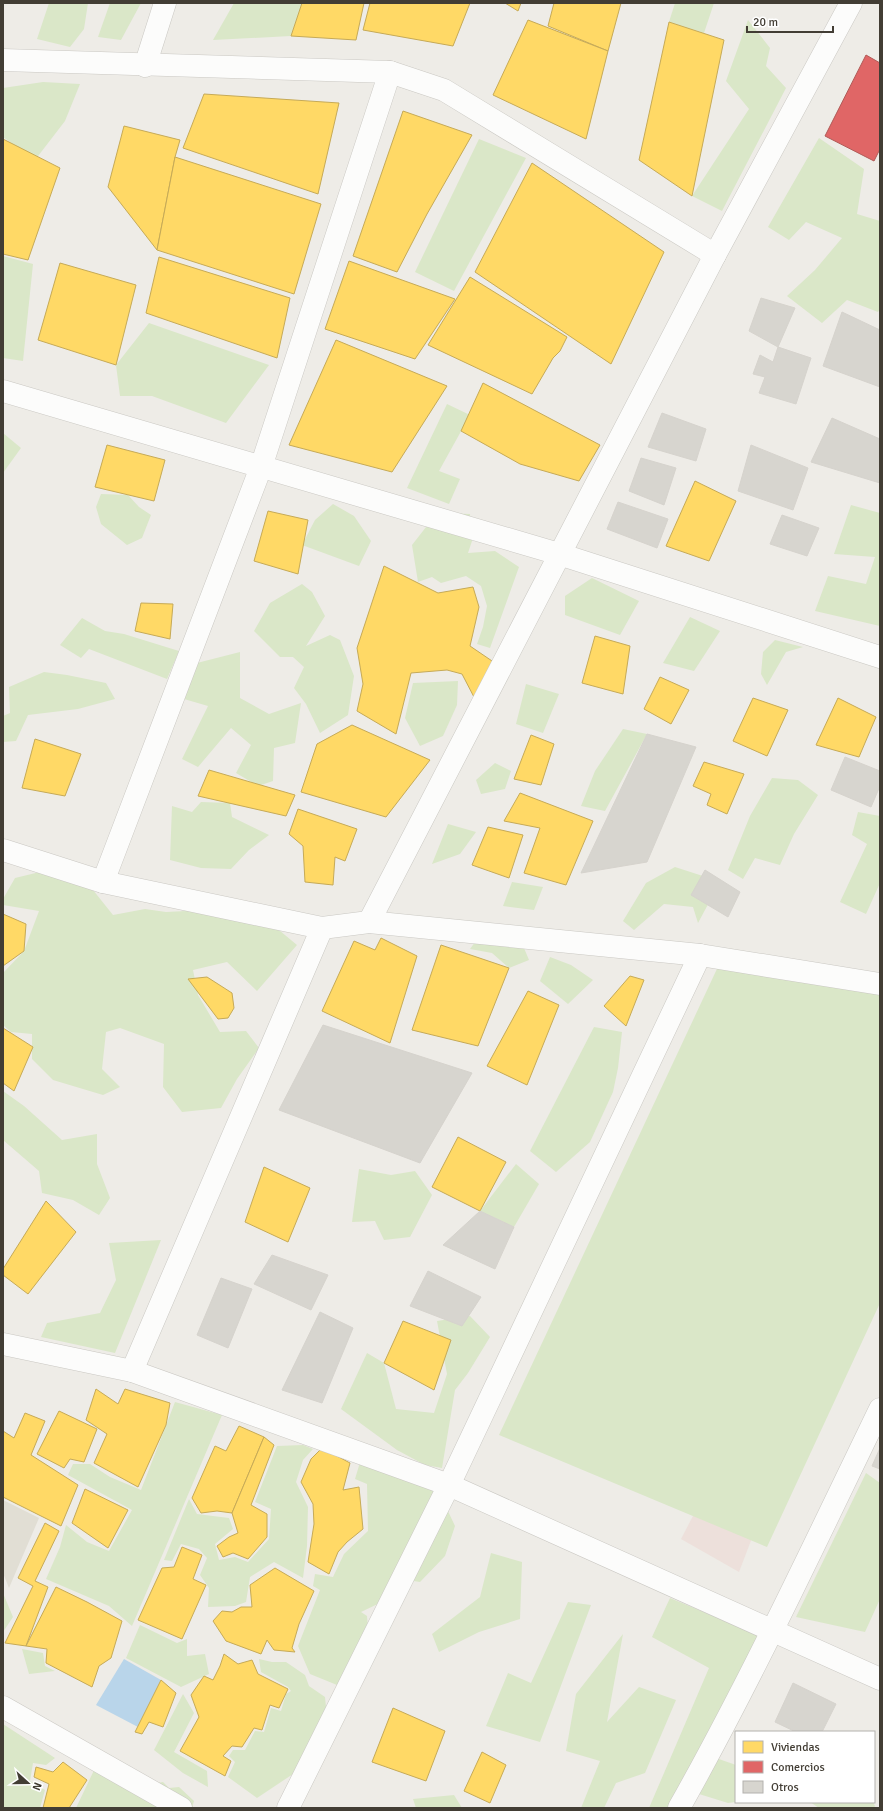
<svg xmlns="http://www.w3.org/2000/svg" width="883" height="1811" font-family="Signika,sans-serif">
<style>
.residential{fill:#e1ded4}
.medical{fill:#ede0db}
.green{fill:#dae7c8}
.water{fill:#b9d5ea}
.homes{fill:#ffd966;stroke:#c6aa57}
.shops{fill:#e06666;stroke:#b15a57}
.building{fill:#d7d5cf;stroke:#d6d3cd}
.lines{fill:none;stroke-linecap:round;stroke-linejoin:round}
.street-casing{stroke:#cac8c3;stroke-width:23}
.street{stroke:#fcfcfb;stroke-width:22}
</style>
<rect width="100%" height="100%" fill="#eeece7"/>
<path class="residential" d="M 3,1500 L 39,1518 L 9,1588 L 3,1573 Z"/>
<path class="medical" d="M 706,1491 L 760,1517 L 739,1572 L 681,1539 Z"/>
<g class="green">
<path d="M 49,3 L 88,3 L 84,29 L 70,47 L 37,39 Z"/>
<path d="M 110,3 L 141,3 L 121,40 L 98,37 Z"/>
<path d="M 234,3 L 302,3 L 291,36 L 213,40 Z"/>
<path d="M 675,3 L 714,3 L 704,33 L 669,22 Z"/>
<path d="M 748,20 L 770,48 L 766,66 L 786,88 L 722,211 L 692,196 L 749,109 L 726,81 Z"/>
<path d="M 43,82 L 80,84 L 65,121 L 35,160 L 3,137 L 3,88 Z"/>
<path d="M 819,138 L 864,169 L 857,214 L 880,221 L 880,309 L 878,312 L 847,300 L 822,323 L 787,296 L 815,270 L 842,238 L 806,222 L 789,240 L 768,227 Z"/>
<path d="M 479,139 L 526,158 L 454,291 L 415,272 Z"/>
<path d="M 3,256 L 33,264 L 23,361 L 3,358 Z"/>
<path d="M 149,323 L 269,365 L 226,423 L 152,396 L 120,396 L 116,365 Z"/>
<path d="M 447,404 L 470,415 L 439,471 L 460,479 L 449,504 L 407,488 Z"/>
<path d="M 3,433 L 21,448 L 3,473 Z"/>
<path d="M 101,494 L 128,495 L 139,507 L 151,515 L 142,538 L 127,545 L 101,524 L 96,507 Z"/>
<path d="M 333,504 L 354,516 L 371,541 L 359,566 L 302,545 L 315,520 Z"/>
<path d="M 851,505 L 880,513 L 880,626 L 815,611 L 828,576 L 866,584 L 875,557 L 834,554 Z"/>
<path d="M 437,513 L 470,514 L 472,541 L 468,553 L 495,551 L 519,567 L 490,648 L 477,644 L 483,627 L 487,606 L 481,586 L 466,576 L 441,583 L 432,577 L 418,582 L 412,545 Z"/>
<path d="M 592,578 L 639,601 L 620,635 L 565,615 L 565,596 Z"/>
<path d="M 302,584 L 312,592 L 325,616 L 306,646 L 330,635 L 340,640 L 354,676 L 348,715 L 320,733 L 306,704 L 294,688 L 304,667 L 293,657 L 280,657 L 254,631 L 270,603 Z"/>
<path d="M 690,617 L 720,631 L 694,671 L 663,663 Z"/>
<path d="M 82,618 L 105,631 L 124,634 L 179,651 L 167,679 L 89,649 L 81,658 L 60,645 Z"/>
<path d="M 775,640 L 803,647 L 786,652 L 767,685 L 761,674 L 763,652 Z"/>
<path d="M 240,652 L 240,698 L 269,714 L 301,703 L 295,743 L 274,748 L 273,781 L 258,786 L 236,773 L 251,745 L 231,728 L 198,767 L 182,759 L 208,706 L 184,699 L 193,664 Z"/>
<path d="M 44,672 L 67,675 L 106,683 L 115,699 L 78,709 L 28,715 L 16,741 L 3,742 L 3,716 L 10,713 L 9,687 Z"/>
<path d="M 458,681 L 457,705 L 443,736 L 420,746 L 405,718 L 413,683 Z"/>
<path d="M 526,684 L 559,694 L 543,733 L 516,724 Z"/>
<path d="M 623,729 L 647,734 L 605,811 L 581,806 L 595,771 Z"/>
<path d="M 495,763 L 511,771 L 505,789 L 481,794 L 476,780 Z"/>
<path d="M 772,778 L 798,780 L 818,795 L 794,834 L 780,865 L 755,858 L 743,879 L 728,870 L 750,816 Z"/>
<path d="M 201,802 L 230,803 L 232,817 L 269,835 L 249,850 L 231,869 L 201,868 L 170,860 L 172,806 L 192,812 Z"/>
<path d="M 858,812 L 880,816 L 880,883 L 866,914 L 840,902 L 867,844 L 852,835 Z"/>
<path d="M 448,824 L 476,832 L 460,854 L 432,864 Z"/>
<path d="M 675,867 L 709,878 L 713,895 L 698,923 L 693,907 L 664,904 L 634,930 L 623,921 L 646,883 Z"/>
<path d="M 48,870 L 93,890 L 113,915 L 145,909 L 166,912 L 206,910 L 256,911 L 297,945 L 257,991 L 227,962 L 193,970 L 198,995 L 220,1032 L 246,1031 L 259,1048 L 237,1079 L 221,1108 L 182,1112 L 163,1087 L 164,1044 L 120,1028 L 106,1032 L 102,1069 L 120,1087 L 103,1095 L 53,1080 L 32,1059 L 32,1034 L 11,1032 L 3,1025 L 3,973 L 24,951 L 39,911 L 3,905 L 3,899 L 15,878 Z"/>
<path d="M 512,882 L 543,887 L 534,910 L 503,906 Z"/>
<path d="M 481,934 L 519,936 L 529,960 L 509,968 L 492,953 L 470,949 Z"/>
<path d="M 723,956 L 880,986 L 880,1303 L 767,1547 L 499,1435 Z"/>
<path d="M 550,957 L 571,965 L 593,980 L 568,1004 L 540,981 Z"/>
<path d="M 594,1027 L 622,1032 L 618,1068 L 613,1092 L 590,1142 L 556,1172 L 530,1151 Z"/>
<path d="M 3,1091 L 24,1106 L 62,1140 L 97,1134 L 97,1164 L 110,1198 L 99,1215 L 73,1200 L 42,1193 L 39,1171 L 3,1140 Z"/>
<path d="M 516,1164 L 539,1184 L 514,1227 L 480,1211 Z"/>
<path d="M 359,1169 L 391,1175 L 415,1171 L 432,1195 L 410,1237 L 384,1240 L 375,1221 L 352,1222 Z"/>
<path d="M 161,1240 L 115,1353 L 41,1337 L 47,1323 L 100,1313 L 116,1280 L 109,1243 Z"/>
<path d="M 470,1316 L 490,1337 L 468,1373 L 455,1390 L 442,1468 L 425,1465 L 397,1450 L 341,1409 L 367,1353 L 384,1363 L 396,1409 L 434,1413 L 447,1374 L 437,1321 Z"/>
<path d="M 175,1402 L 222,1415 L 132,1626 L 109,1606 L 46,1579 L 60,1547 L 66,1525 L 87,1542 L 109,1551 L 132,1510 L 68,1475 L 73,1464 L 90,1464 L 110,1477 L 141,1490 Z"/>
<path d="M 303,1445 L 313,1449 L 303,1460 L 296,1482 L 308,1507 L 307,1546 L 303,1578 L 274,1562 L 250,1577 L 246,1602 L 235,1606 L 208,1607 L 209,1588 L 200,1575 L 207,1558 L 199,1549 L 181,1544 L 172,1561 L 164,1560 L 189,1499 L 197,1514 L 229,1518 L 233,1529 L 215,1544 L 219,1560 L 235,1557 L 248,1562 L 269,1539 L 271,1509 L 255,1502 L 277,1446 Z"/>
<path d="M 361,1459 L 430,1473 L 455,1526 L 445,1556 L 420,1582 L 394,1578 L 386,1600 L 361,1612 L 367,1616 L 369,1640 L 337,1685 L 310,1674 L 298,1646 L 320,1590 L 313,1586 L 315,1574 L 333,1577 L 344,1554 L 368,1531 L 367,1484 L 355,1479 Z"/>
<path d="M 866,1473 L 880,1483 L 880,1599 L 865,1632 L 796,1617 Z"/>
<path d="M 491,1553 L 522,1562 L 520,1619 L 479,1632 L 439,1652 L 432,1634 L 480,1597 Z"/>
<path d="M 3,1593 L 13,1617 L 3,1632 Z"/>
<path d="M 670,1598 L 761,1636 L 684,1808 L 649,1808 L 709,1668 L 652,1637 Z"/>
<path d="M 568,1602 L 591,1605 L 540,1742 L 486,1726 L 508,1673 L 531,1683 Z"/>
<path d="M 140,1625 L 177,1643 L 187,1639 L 187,1656 L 205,1654 L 209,1674 L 181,1687 L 126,1658 Z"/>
<path d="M 623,1634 L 607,1722 L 639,1687 L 676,1700 L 645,1773 L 616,1783 L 604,1808 L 581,1808 L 600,1761 L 566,1751 L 576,1694 Z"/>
<path d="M 22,1649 L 43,1653 L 45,1666 L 55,1671 L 29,1674 Z"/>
<path d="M 259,1659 L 272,1662 L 286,1662 L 305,1675 L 309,1686 L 325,1697 L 327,1717 L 302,1768 L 257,1798 L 228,1777 L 235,1762 L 229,1756 L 233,1750 L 245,1750 L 255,1731 L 264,1732 L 271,1708 L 281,1711 L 286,1694 L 291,1691 L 288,1687 L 261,1672 Z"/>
<path d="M 183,1694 L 194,1713 L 174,1752 L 207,1771 L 208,1787 L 183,1773 L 154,1750 Z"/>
<path d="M 3,1724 L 55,1758 L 46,1765 L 33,1763 L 30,1781 L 45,1790 L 40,1808 L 3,1808 Z"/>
<path d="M 716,1758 L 736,1765 L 736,1802 L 728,1803 L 699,1794 Z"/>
<path d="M 97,1764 L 146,1785 L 163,1782 L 169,1788 L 179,1787 L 194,1801 L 192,1808 L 76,1808 Z"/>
<path d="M 454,1795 L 462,1808 L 416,1808 L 413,1799 Z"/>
<path d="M 810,1802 L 873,1802 L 875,1806 L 874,1808 L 819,1808 Z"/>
</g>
<path class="water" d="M 124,1659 L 161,1680 L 138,1727 L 96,1705 Z"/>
<g class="homes">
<path d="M 302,3 L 364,3 L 356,40 L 291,36 Z"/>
<path d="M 370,3 L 470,3 L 453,46 L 363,30 Z"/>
<path d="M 505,3 L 521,3 L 518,11 Z"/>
<path d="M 554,3 L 621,3 L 608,51 L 548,26 Z"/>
<path d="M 528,20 L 608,51 L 586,139 L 493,95 Z"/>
<path d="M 669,22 L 724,40 L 692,196 L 639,160 Z"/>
<path d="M 204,94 L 339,103 L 318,194 L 183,148 Z"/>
<path d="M 403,111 L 472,135 L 427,214 L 397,272 L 353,256 Z"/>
<path d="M 124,126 L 180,140 L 175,157 L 157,250 L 108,187 Z"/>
<path d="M 3,139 L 60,168 L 28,260 L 3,254 Z"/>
<path d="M 175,157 L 321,204 L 294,294 L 157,250 Z"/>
<path d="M 532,163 L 664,252 L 611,364 L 475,272 Z"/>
<path d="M 159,257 L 290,298 L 277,358 L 146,313 Z"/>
<path d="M 349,261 L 455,299 L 415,359 L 325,329 Z"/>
<path d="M 60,263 L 136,285 L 116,365 L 38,340 Z"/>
<path d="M 470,277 L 567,337 L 560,351 L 553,358 L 532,394 L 428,345 Z"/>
<path d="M 336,340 L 447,386 L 392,472 L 289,445 Z"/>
<path d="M 483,383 L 600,445 L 579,481 L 520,464 L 461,431 Z"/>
<path d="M 107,445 L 165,460 L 154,501 L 95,487 Z"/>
<path d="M 695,481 L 736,501 L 709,561 L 666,546 Z"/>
<path d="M 268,511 L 308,520 L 298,574 L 254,561 Z"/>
<path d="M 384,566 L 438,593 L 473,587 L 479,607 L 470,646 L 495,663 L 475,699 L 462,674 L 447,670 L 411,673 L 396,734 L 357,711 L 363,684 L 357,648 Z"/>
<path d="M 141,603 L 173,604 L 170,639 L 135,631 Z"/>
<path d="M 595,636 L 630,646 L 623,694 L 582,683 Z"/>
<path d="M 660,677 L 689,690 L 671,724 L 644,709 Z"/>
<path d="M 753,698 L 788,710 L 767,756 L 733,741 Z"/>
<path d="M 838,698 L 876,717 L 859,757 L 816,745 Z"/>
<path d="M 352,725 L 430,760 L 386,817 L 301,792 L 317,744 Z"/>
<path d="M 531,735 L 554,744 L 541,785 L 514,779 Z"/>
<path d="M 35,739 L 81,754 L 65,796 L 22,788 Z"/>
<path d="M 704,762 L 744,774 L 727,814 L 707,805 L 711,794 L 693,786 Z"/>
<path d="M 209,770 L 295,795 L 286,816 L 198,796 Z"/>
<path d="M 520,793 L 593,821 L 566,885 L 524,873 L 540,828 L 504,821 Z"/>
<path d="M 298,809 L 357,829 L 345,861 L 335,857 L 333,885 L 305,882 L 303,846 L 289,834 Z"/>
<path d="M 488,827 L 523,835 L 509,878 L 472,865 Z"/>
<path d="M 3,914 L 26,924 L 24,951 L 3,966 Z"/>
<path d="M 381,938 L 417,956 L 390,1043 L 322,1011 L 354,941 L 375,950 Z"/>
<path d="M 441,945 L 509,968 L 478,1046 L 412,1030 Z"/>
<path d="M 630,976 L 644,980 L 626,1026 L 604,1006 Z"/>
<path d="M 207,977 L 232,993 L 234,1008 L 228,1018 L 218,1019 L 188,979 Z"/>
<path d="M 528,991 L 559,1005 L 527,1085 L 487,1066 Z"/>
<path d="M 3,1028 L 33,1047 L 14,1091 L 3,1083 Z"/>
<path d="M 458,1137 L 506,1162 L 480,1211 L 432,1187 Z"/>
<path d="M 264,1167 L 310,1188 L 288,1242 L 245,1222 Z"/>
<path d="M 46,1201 L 76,1232 L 28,1294 L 3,1275 L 3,1269 Z"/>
<path d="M 403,1321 L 451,1340 L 434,1390 L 384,1363 Z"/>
<path d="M 96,1389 L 118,1404 L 125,1389 L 170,1403 L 166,1425 L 138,1487 L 94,1463 L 107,1434 L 86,1420 Z"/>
<path d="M 59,1411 L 97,1429 L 84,1462 L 70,1459 L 64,1468 L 37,1454 Z"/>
<path d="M 25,1413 L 45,1421 L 31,1455 L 78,1485 L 61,1526 L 3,1497 L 3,1431 L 14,1438 Z"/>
<path d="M 239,1426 L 264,1437 L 232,1513 L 217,1511 L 201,1513 L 192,1498 L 215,1446 L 226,1451 Z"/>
<path d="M 264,1437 L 274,1445 L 251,1505 L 267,1514 L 267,1537 L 248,1559 L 233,1553 L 223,1557 L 217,1546 L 229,1537 L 238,1533 L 232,1513 Z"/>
<path d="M 322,1448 L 350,1463 L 343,1490 L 359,1487 L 363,1529 L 347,1542 L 338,1552 L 329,1574 L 308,1562 L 314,1524 L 313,1504 L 301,1482 L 311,1459 Z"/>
<path d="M 85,1489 L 128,1510 L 108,1548 L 72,1523 Z"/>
<path d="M 45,1523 L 59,1531 L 35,1581 L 48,1587 L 26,1646 L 5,1643 L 33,1586 L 18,1578 Z"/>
<path d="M 182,1547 L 202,1555 L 193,1579 L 206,1585 L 182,1639 L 138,1620 L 162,1568 L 174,1567 Z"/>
<path d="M 275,1568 L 314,1591 L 299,1624 L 292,1648 L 295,1652 L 274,1650 L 267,1640 L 261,1654 L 226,1641 L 213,1621 L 222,1611 L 232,1612 L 241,1607 L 252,1607 L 250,1585 Z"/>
<path d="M 56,1587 L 87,1602 L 122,1621 L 111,1658 L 99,1666 L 92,1687 L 46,1663 L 47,1649 L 26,1646 Z"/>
<path d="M 224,1654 L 238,1664 L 252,1660 L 258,1674 L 288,1689 L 279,1708 L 270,1705 L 262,1730 L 254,1728 L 242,1747 L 232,1746 L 223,1756 L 231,1761 L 225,1776 L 180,1751 L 199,1717 L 191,1695 L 204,1676 L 213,1680 L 220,1666 Z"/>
<path d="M 161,1680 L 176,1693 L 163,1727 L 149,1722 L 142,1734 L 135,1732 Z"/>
<path d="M 393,1708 L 445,1731 L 426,1781 L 372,1762 Z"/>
<path d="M 482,1752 L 506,1765 L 490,1803 L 464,1791 Z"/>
<path d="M 63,1762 L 87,1780 L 69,1808 L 43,1808 L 49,1784 L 34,1777 L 36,1767 L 53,1772 Z"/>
</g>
<path class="shops" d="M 866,55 L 880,63 L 880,149 L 874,161 L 825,136 Z"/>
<g class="building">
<path d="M 761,298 L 795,308 L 778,347 L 749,331 Z"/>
<path d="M 842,312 L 880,330 L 880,387 L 823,366 Z"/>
<path d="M 778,347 L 811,358 L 796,404 L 759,393 L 765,377 L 753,374 L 760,355 L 773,362 Z"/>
<path d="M 662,413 L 706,429 L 696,461 L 648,447 Z"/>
<path d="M 832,418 L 880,439 L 880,483 L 811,462 Z"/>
<path d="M 751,445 L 808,468 L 793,510 L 738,491 Z"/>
<path d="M 641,458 L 676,468 L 664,505 L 629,491 Z"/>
<path d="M 618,502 L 668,519 L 657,548 L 607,529 Z"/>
<path d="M 782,515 L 819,528 L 807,556 L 770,544 Z"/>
<path d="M 647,734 L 696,747 L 647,862 L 581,873 Z"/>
<path d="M 845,757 L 880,771 L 880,786 L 871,807 L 831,790 Z"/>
<path d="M 705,870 L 740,892 L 728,917 L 691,895 Z"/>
<path d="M 323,1025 L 472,1073 L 420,1163 L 279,1110 Z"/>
<path d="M 480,1211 L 514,1227 L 495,1269 L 443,1245 Z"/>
<path d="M 272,1255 L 328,1275 L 311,1310 L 254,1284 Z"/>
<path d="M 428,1271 L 481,1297 L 462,1326 L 410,1306 Z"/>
<path d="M 221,1278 L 252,1289 L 228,1348 L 197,1335 Z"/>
<path d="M 320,1312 L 353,1328 L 322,1403 L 282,1390 Z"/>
<path d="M 880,1448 L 880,1469 L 872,1466 Z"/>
<path d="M 793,1683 L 836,1704 L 822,1732 L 796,1732 L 775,1722 Z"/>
</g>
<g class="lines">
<defs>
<g id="street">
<path d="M 3,60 L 390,72 L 444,90 L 715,255"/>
<path d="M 145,66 L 165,3"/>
<path d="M 3,391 L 559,554 L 880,657"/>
<path d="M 3,850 L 103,882 L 322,928 L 369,922 L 700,955 L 880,984"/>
<path d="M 103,882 L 261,467 L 390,72"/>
<path d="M 369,922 L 715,255 L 851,3"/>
<path d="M 3,1344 L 132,1371 L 449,1485 L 880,1679"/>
<path d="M 132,1371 L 322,928"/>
<path d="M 3,1707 L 181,1808"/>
<path d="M 288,1808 L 449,1485 L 700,955"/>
<path d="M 679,1808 C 752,1678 815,1543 880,1409"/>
</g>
</defs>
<use href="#street" class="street-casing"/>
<use href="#street" class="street"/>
</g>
<rect width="883" height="1811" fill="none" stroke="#423d34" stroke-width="8"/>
<rect x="735" y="1731" width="140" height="72" fill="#ffffff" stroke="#b3b1ae"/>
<rect x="743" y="1741" width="20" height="12" fill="#ffd966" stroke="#b3b1ae"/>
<text x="771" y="1751" font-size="12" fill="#423d34">Viviendas</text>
<rect x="743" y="1761" width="20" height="12" fill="#e06666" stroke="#b3b1ae"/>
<text x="771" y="1771" font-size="12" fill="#423d34">Comercios</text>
<rect x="743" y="1781" width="20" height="12" fill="#d7d5cf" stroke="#b3b1ae"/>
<text x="771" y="1791" font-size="12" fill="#423d34">Otros</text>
<g transform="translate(28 1783) rotate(111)" stroke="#ffffff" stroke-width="3" paint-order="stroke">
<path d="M0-3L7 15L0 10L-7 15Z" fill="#423d34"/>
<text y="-6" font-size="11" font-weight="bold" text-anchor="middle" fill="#423d34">N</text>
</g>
<path d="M747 26v6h86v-6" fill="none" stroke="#423d34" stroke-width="2"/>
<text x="753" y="26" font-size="12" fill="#423d34" stroke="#ffffff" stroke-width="3" paint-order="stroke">20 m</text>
</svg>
